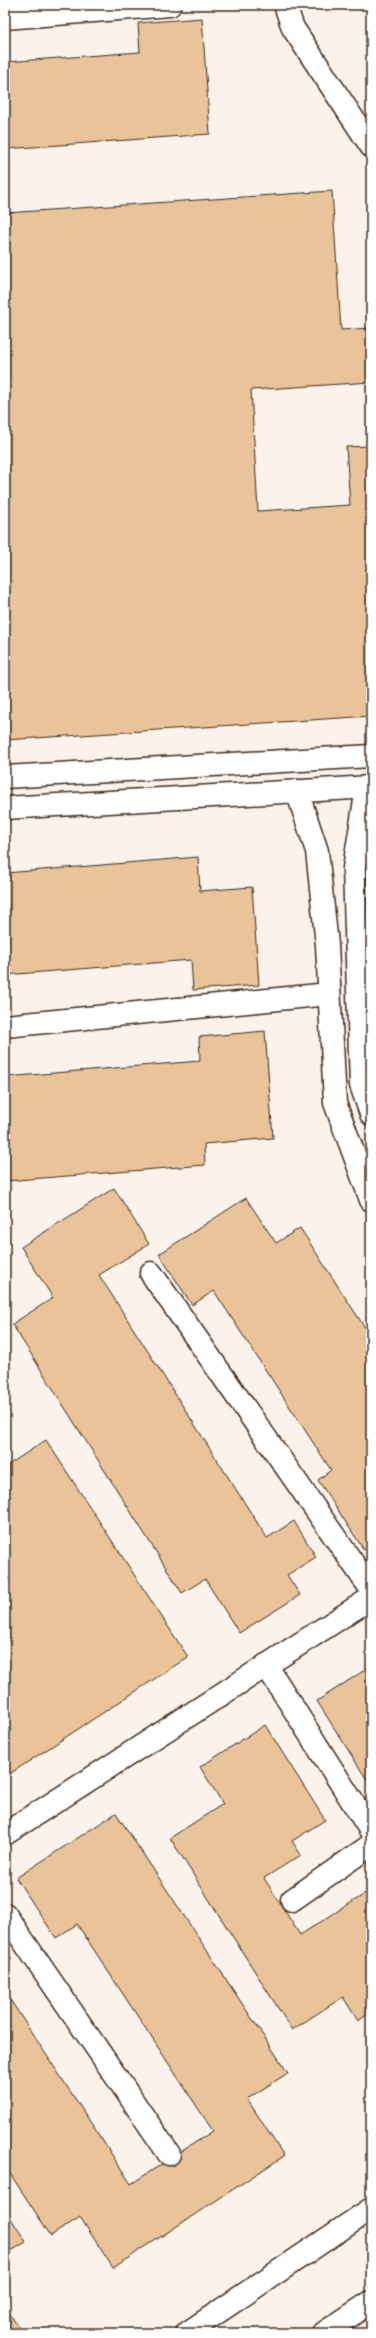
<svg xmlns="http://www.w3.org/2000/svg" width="376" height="2338" font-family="Kalam,sans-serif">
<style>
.building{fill:#e9c39a;stroke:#3b2a1e}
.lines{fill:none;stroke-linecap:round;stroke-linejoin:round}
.street-casing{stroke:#3b2a1e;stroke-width:25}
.secondary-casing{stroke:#3b2a1e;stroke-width:25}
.street{stroke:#fff;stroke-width:22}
.secondary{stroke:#fff;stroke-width:22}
</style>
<rect width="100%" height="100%" fill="#fbf3eb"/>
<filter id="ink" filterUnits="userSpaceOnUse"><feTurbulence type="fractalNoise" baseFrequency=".025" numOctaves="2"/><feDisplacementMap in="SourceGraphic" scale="8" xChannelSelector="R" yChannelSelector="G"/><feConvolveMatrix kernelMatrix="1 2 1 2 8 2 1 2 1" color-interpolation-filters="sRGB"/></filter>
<g filter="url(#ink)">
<g class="building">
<path d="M 202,18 L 210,134 L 5,149 L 5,62 L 140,52 L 138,23 Z"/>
<path d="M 332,191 L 341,330 L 371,328 L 371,382 L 251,390 L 258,511 L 350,505 L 346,447 L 371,446 L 371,716 L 5,740 L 5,213 Z"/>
<path d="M 198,857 L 200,891 L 252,887 L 259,985 L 193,990 L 191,960 L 5,975 L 5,873 Z"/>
<path d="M 265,1031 L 273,1138 L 204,1144 L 205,1165 L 5,1181 L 5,1077 L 200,1061 L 199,1037 Z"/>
<path d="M 114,1188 L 149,1244 L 99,1275 L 267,1538 L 294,1521 L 316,1557 L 287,1575 L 300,1595 L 239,1633 L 205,1579 L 182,1593 L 12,1324 L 53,1298 L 21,1247 Z"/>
<path d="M 246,1198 L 276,1243 L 300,1228 L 371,1337 L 371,1546 L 364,1550 L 318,1480 L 331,1470 L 214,1291 L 192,1305 L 159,1254 Z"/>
<path d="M 46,1440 L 188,1657 L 5,1777 L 5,1467 Z"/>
<path d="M 371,1666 L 371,1786 L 317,1701 Z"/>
<path d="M 265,1725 L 325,1820 L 292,1841 L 301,1855 L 264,1878 L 300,1935 L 371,1890 L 371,2012 L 358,2021 L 343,1997 L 292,2030 L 170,1838 L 223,1804 L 200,1767 Z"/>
<path d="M 116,1813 L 288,2073 L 247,2099 L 284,2156 L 113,2268 L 80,2217 L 51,2236 L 5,2166 L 5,1992 L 131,2184 L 213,2131 L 77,1924 L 56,1938 L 16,1878 Z"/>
<path d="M 5,1949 L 12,1959 L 5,1964 Z"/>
<path d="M 5,2209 L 26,2242 L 5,2255 Z"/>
<path d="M 5,2306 L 22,2333 L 5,2333 Z"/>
</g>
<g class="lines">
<defs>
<g id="street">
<path d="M 285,5 L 293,28 L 371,146"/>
<path d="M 5,18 L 170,5"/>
<path d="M 5,777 L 371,756"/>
<path d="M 367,788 L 354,868 L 361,1085 L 371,1114"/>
<path d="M 297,791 L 317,851 L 327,945 L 335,1103 L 371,1200"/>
<path d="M 5,808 L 371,787"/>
<path d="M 5,1026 L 329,994"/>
<path d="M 151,1273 L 371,1589"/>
<path d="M 266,1665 L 371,1831"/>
<path d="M 5,1834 L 371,1598"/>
<path d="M 292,1900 L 371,1845"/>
<path d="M 5,1914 L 169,2154"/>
</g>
<g id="secondary">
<path d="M 187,2333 L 371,2209"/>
<path d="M 324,2333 L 371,2302"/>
</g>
</defs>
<use href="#street" class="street-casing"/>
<use href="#secondary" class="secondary-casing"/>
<use href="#street" class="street"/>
<use href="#secondary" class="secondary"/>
</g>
</g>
<rect width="376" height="2338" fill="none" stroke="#fff" stroke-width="20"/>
<rect x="10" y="10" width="356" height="2318" fill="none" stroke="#3b2a1e" stroke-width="1.5" filter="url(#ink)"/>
</svg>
